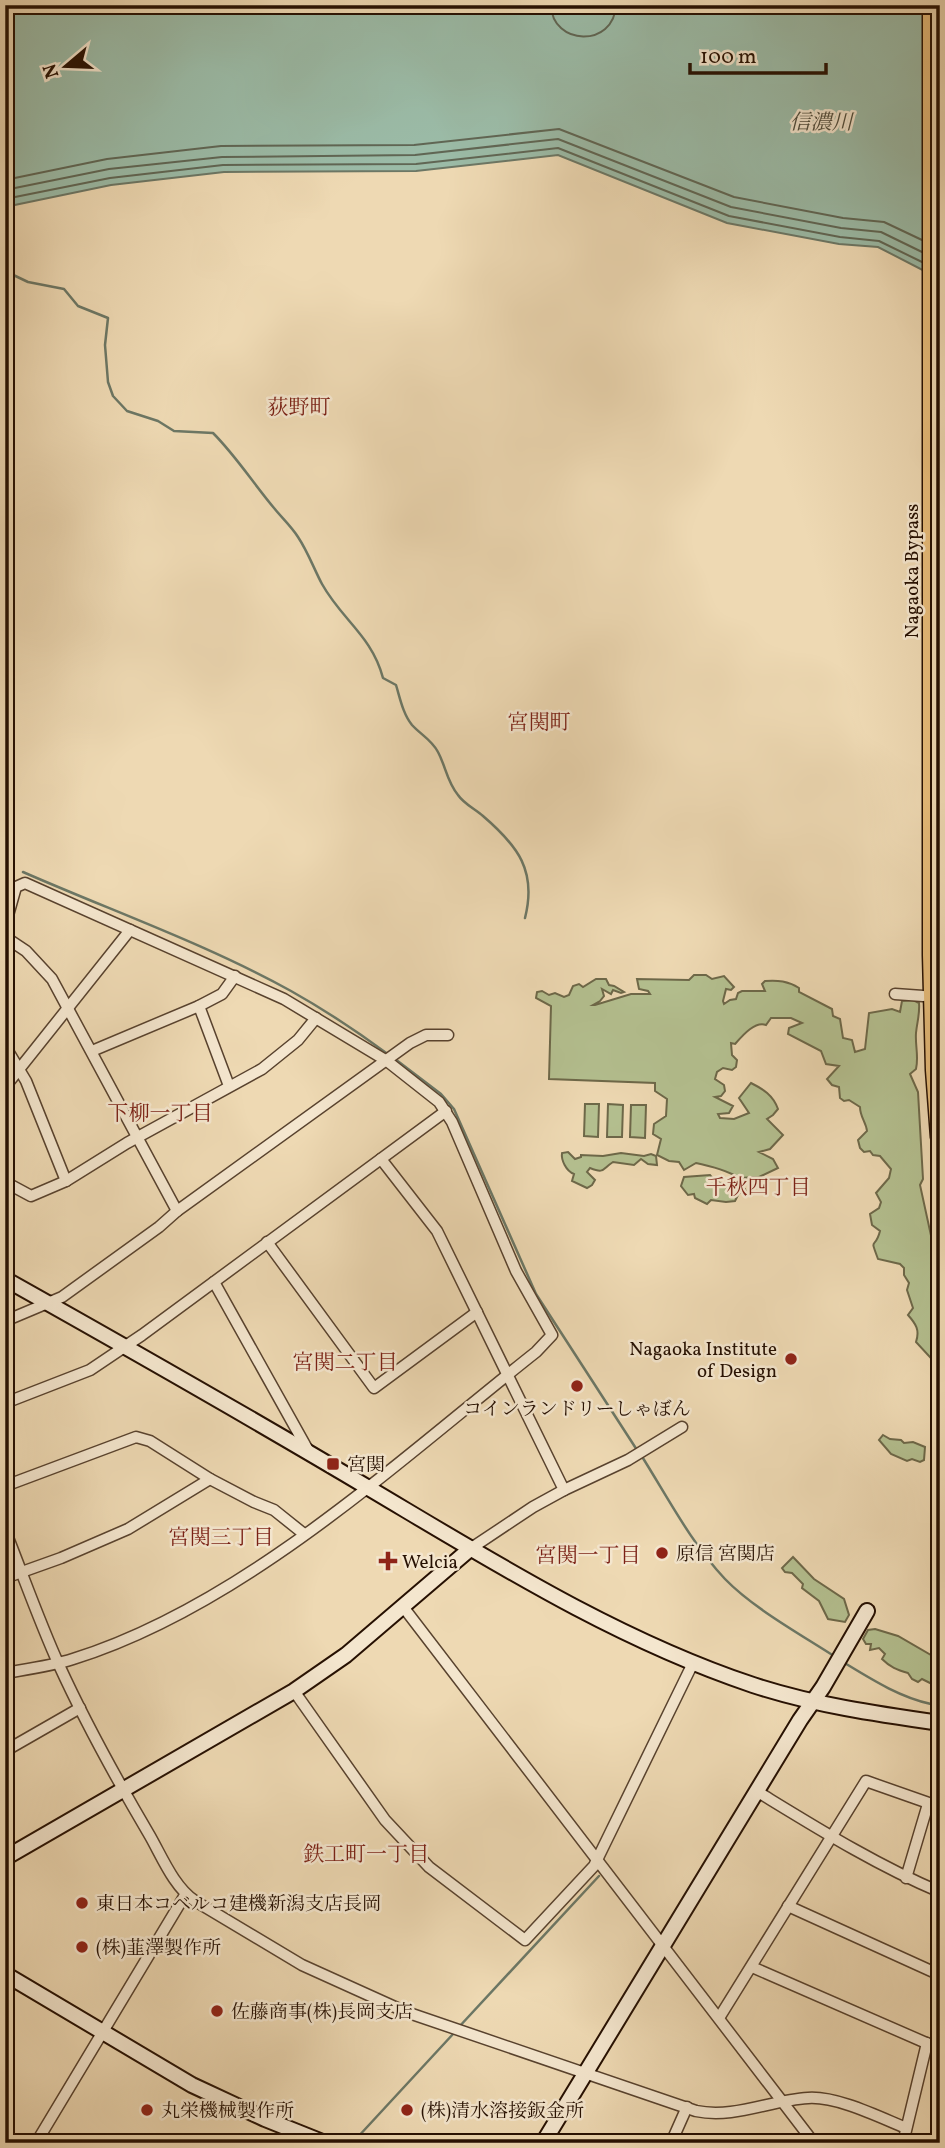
<svg xmlns="http://www.w3.org/2000/svg" width="945" height="2148" font-family="Vollkorn,'Noto Serif JP',serif">
<style>
.green{fill:#b4c090;stroke:#6d6849;stroke-width:2}
.water{fill:#9bbba7;stroke:#6c7765;stroke-width:2}
.lines{fill:none;stroke-linecap:round;stroke-linejoin:round}
.shore{stroke:#606654;stroke-width:2}
.stream{stroke:#6c7765;stroke-width:2.5}
.street-casing{stroke:#58422e;stroke-width:13}
.secondary-casing{stroke:#261002;stroke-width:18}
.highway-casing{stroke:#261002;stroke-width:21}
.street{stroke:#f4e6ce;stroke-width:10}
.secondary{stroke:#f4e6ce;stroke-width:14}
.highway{stroke:#e7bc7a;stroke-width:18}
.poi-dot{fill:#8f2418;stroke:#f4e6ce;stroke-width:2.5}
.labels{text-anchor:middle;stroke-width:5;stroke-linejoin:round;paint-order:stroke}
.street-label{font-size:19px;fill:#261002;stroke:#f4e6ce}
.poi-label{font-size:19px;fill:#261002;stroke:#f4e6ce;text-anchor:start}
.water-label{font-size:21px;font-style:italic;fill:#4f4c3c;stroke:#f4e6ce}
.neighbourhood-label{font-size:21px;fill:#7a1f14;stroke:#f4e6ce}
</style>
<rect width="100%" height="100%" fill="#eed9b3"/>
<filter id="stains"><feTurbulence type="fractalNoise" baseFrequency=".00286" numOctaves="4"/><feColorMatrix values="0 0 0 0 .2 0 0 0 0 .09 0 0 0 0 .02 0 0 0 .5 -.17"/></filter>
<radialGradient id="worn" r=".72"><stop offset=".6" stop-color="#630" stop-opacity="0"/><stop offset="1" stop-color="#630" stop-opacity=".3"/></radialGradient>
<g class="green">
<path d="M 694,975 L 706,975 L 712,979 L 724,976 L 734,987 L 731,990 L 726,989 L 723,1001 L 724,1004 L 730,1000 L 736,999 L 738,993 L 742,991 L 765,991 L 762,984 L 765,981 C 778,980 788,981 799,988 L 799,992 L 832,1009 L 833,1016 L 840,1019 L 843,1038 L 852,1040 L 855,1052 L 865,1049 L 869,1013 L 892,1009 L 900,1012 L 902,1001 L 913,1000 L 919,1003 C 920,1014 917,1022 916,1033 C 915,1046 919,1056 916,1069 L 910,1074 L 918,1092 L 923,1179 L 920,1185 L 940,1277 L 940,1368 L 916,1342 C 920,1330 916,1324 908,1315 L 913,1308 L 907,1290 L 909,1283 L 904,1275 L 904,1268 L 900,1264 L 878,1259 C 869,1235 875,1251 880,1231 L 872,1225 L 870,1214 L 879,1208 L 881,1202 L 876,1193 L 889,1178 L 891,1169 L 880,1156 L 873,1155 L 870,1151 L 864,1152 L 860,1148 L 858,1140 L 867,1131 C 866,1122 860,1117 860,1107 L 849,1100 L 844,1101 L 840,1098 L 839,1087 L 832,1085 L 827,1079 L 839,1066 L 826,1064 L 821,1051 L 788,1034 L 789,1028 L 802,1023 L 791,1018 L 771,1018 L 766,1025 C 755,1021 743,1035 735,1044 L 731,1043 L 732,1055 L 737,1060 L 736,1067 L 732,1070 L 723,1068 L 717,1072 L 715,1079 L 724,1085 L 725,1091 L 721,1096 L 715,1097 L 733,1106 L 729,1113 L 718,1114 L 720,1118 L 734,1119 L 749,1113 L 739,1098 L 751,1083 C 763,1089 773,1095 778,1109 L 773,1115 L 767,1119 L 783,1135 L 770,1149 L 759,1152 L 773,1159 L 778,1168 L 759,1177 L 738,1178 C 729,1170 708,1166 696,1163 L 684,1170 L 679,1162 L 669,1161 L 657,1155 L 661,1139 L 653,1134 L 654,1124 L 666,1116 L 667,1099 L 655,1091 L 655,1083 L 549,1079 L 551,1006 L 536,998 L 537,992 L 542,991 L 549,995 L 555,993 L 564,997 L 569,995 L 573,986 L 579,984 L 583,987 L 596,979 L 606,979 L 609,985 L 614,986 L 624,992 L 621,993 L 613,990 L 611,994 L 602,989 L 604,996 L 600,1001 L 593,1005 L 595,1005 L 631,994 L 650,994 L 648,991 L 639,989 L 637,979 L 689,980 Z"/>
<path d="M 585,1104 L 599,1104 L 598,1137 L 584,1136 Z"/>
<path d="M 608,1104 L 623,1105 L 622,1137 L 607,1137 Z"/>
<path d="M 631,1105 L 646,1105 L 645,1138 L 630,1137 Z"/>
<path d="M 568,1152 L 575,1159 L 581,1157 L 581,1155 L 603,1156 L 621,1153 L 644,1156 L 651,1154 L 656,1156 L 657,1165 L 648,1164 L 641,1159 L 634,1165 L 613,1162 C 602,1169 605,1174 590,1168 L 587,1172 L 595,1180 L 592,1185 L 587,1188 L 572,1181 L 574,1174 C 566,1171 561,1160 562,1153 Z"/>
<path d="M 710,1175 C 717,1185 734,1187 745,1189 L 746,1193 L 739,1193 L 735,1201 L 726,1202 L 711,1200 L 707,1204 L 695,1198 L 694,1194 L 688,1195 L 681,1186 L 684,1177 Z"/>
<path d="M 883,1435 L 890,1439 L 901,1440 L 904,1443 L 913,1442 L 925,1447 L 924,1460 L 920,1462 L 912,1459 L 907,1461 L 891,1454 L 879,1440 Z"/>
<path d="M 793,1557 L 814,1579 L 844,1599 L 849,1615 L 845,1622 L 828,1619 L 819,1601 L 802,1588 L 803,1584 L 792,1573 L 785,1572 L 782,1568 Z"/>
<path d="M 875,1629 L 898,1636 L 936,1658 L 940,1663 L 940,1683 L 933,1681 L 930,1683 L 922,1679 L 918,1682 L 912,1679 L 908,1673 C 897,1670 890,1667 882,1659 L 885,1654 L 879,1648 L 870,1650 L 871,1644 L 866,1644 L 863,1639 L 868,1630 Z"/>
</g>
<path class="water" d="M 5,5 L 542,5 L 588,10 L 590,5 L 940,5 L 940,279 L 878,247 L 839,244 L 727,223 L 558,155 L 416,171 L 224,172 L 111,185 L 5,207 Z"/>
<g class="lines">
<g class="shore">
<path d="M 551,5 C 552,46 614,48 616,5"/>
<path d="M 5,180 L 107,159 L 221,146 L 414,145 L 559,129 L 734,197 L 843,218 L 884,222 L 922,240"/>
<path d="M 5,190 L 109,169 L 222,157 L 415,155 L 558,139 L 731,207 L 841,228 L 881,232 L 922,252"/>
<path d="M 5,199 L 110,178 L 223,165 L 416,164 L 558,148 L 729,216 L 840,237 L 879,241 L 922,262"/>
</g>
<g class="stream">
<path d="M 5,271 L 28,282 L 64,289 L 78,306 L 108,318 L 105,345 L 108,382 L 113,396 L 127,411 L 158,421 L 174,431 L 213,433 C 236,456 253,483 274,508 C 282,518 291,526 298,537 C 308,552 314,569 322,584 C 342,620 372,636 383,678 L 396,685 C 400,698 403,714 412,725 C 420,734 432,740 438,752 C 446,767 447,782 458,795 C 464,804 475,809 483,816 C 518,846 537,871 525,918"/>
<path d="M 23,872 C 112,911 206,944 291,991 C 325,1010 358,1032 389,1055"/>
<path d="M 395,1059 L 441,1094 L 454,1109 L 536,1294 L 637,1450"/>
<path d="M 641,1455 C 667,1496 691,1543 725,1579 C 753,1608 800,1634 834,1656"/>
<path d="M 843,1662 C 871,1679 899,1697 931,1704"/>
<path d="M 458,2028 L 599,1876"/>
<path d="M 349,2143 L 356,2139 L 454,2033"/>
</g>
<defs>
<g id="street">
<path d="M 5,926 L 16,887 L 25,883 L 284,999 L 387,1061 L 439,1102 L 452,1122 L 516,1271 L 552,1335 L 536,1352 C 398,1461 243,1606 73,1659 C 51,1666 28,1669 5,1673"/>
<path d="M 5,937 L 26,951 L 52,979 L 177,1211"/>
<path d="M 895,994 L 923,996"/>
<path d="M 199,1006 L 229,1086"/>
<path d="M 5,1046 L 26,1081 L 66,1181"/>
<path d="M 92,1051 L 199,1006 L 222,994 L 235,976"/>
<path d="M 5,1087 L 130,930"/>
<path d="M 381,1159 L 437,1231 L 564,1490 L 533,1507 L 470,1549"/>
<path d="M 5,1182 L 31,1196 L 66,1181 L 127,1143 L 262,1069 L 298,1040 L 316,1018"/>
<path d="M 267,1242 L 374,1388 L 477,1312"/>
<path d="M 214,1282 L 309,1452"/>
<path d="M 5,1321 L 62,1297 L 159,1227 L 177,1211 L 410,1043 L 426,1035 L 448,1035"/>
<path d="M 5,1403 L 90,1370 L 142,1335 L 446,1111"/>
<path d="M 5,1486 L 136,1437 L 150,1441 L 210,1479 L 254,1502 L 274,1510 L 304,1534"/>
<path d="M 564,1490 L 628,1460 L 682,1427"/>
<path d="M 5,1530 C 23,1575 39,1621 59,1665 C 86,1724 117,1780 150,1836 C 162,1857 174,1887 195,1901 L 302,1965 L 406,2012 L 696,2111 C 734,2119 771,2100 808,2098 C 837,2096 879,2117 906,2128"/>
<path d="M 5,1578 L 61,1558 L 128,1529 L 210,1479"/>
<path d="M 404,1608 L 814,2143"/>
<path d="M 294,1691 L 385,1820 L 429,1867 L 525,1940 L 594,1866 L 693,1663"/>
<path d="M 5,1751 L 80,1708"/>
<path d="M 758,1792 C 817,1828 876,1865 940,1892"/>
<path d="M 906,1878 L 928,1804"/>
<path d="M 788,1906 L 940,1975"/>
<path d="M 752,1967 L 940,2049"/>
<path d="M 719,2018 L 866,1781 L 940,1807"/>
<path d="M 36,2143 L 185,1895"/>
<path d="M 671,2143 L 687,2107"/>
<path d="M 903,2143 L 927,2043"/>
</g>
<g id="secondary">
<path d="M 5,1279 C 128,1348 251,1418 372,1490 C 495,1563 618,1640 753,1685 C 814,1705 877,1714 940,1723"/>
<path d="M 5,1858 L 294,1691 L 346,1655 L 470,1549"/>
<path d="M 5,1974 L 192,2085 L 265,2119 L 325,2143"/>
<path d="M 543,2143 L 800,1720 L 823,1687 L 867,1611"/>
</g>
<path id="highway" d="M 932,5 L 932,955 L 935,1070 L 940,1137"/>
</defs>
<use href="#street" class="street-casing"/>
<use href="#secondary" class="secondary-casing"/>
<use href="#highway" class="highway-casing"/>
<use href="#street" class="street"/>
<use href="#secondary" class="secondary"/>
<use href="#highway" class="highway"/>
</g>
<g class="poi-dot">
<circle cx="791" cy="1359" r="7"/>
<circle cx="577" cy="1386" r="7"/>
<rect x="326" y="1457" width="14" height="14" rx="3.5"/>
<circle cx="662" cy="1553" r="7"/>
<path d="M384.5 1550.5h7v7h7v7h-7v7h-7v-7h-7v-7h7z"/>
<circle cx="82" cy="1903" r="7"/>
<circle cx="82" cy="1947" r="7"/>
<circle cx="217" cy="2011" r="7"/>
<circle cx="147" cy="2110" r="7"/>
<circle cx="407" cy="2110" r="7"/>
</g>
<g class="labels">
<g class="street-label">
<text transform="translate(911 571) rotate(-90)" y="7">Nagaoka Bypass</text>
</g>
<g class="poi-label">
<text x="777" y="1355" text-anchor="end">Nagaoka Institute<tspan x="777" dy="22">of Design</tspan></text>
<text x="577" y="1415" text-anchor="middle">コインランドリーしゃぼん</text>
<text x="347" y="1471">宮関</text>
<text x="676" y="1560">原信 宮関店</text>
<text x="402" y="1568">Welcia</text>
<text x="96" y="1910">東日本コベルコ建機新潟支店長岡</text>
<text x="96" y="1954">(株)韮澤製作所</text>
<text x="231" y="2018">佐藤商事(株)長岡支店</text>
<text x="161" y="2117">丸栄機械製作所</text>
<text x="421" y="2117">(株)清水溶接鈑金所</text>
</g>
<g class="water-label">
<text x="821" y="129">信濃川</text>
</g>
<g class="neighbourhood-label">
<text x="299" y="414">荻野町</text>
<text x="539" y="729">宮関町</text>
<text x="160" y="1120">下柳一丁目</text>
<text x="758" y="1194">千秋四丁目</text>
<text x="345" y="1369">宮関二丁目</text>
<text x="221" y="1544">宮関三丁目</text>
<text x="588" y="1562">宮関一丁目</text>
<text x="366" y="1861">鉄工町一丁目</text>
</g>
</g>
<rect width="945" height="2148" fill="none" stroke="#eed9b3" stroke-width="28"/>
<rect x="7" y="7" width="931" height="2134" fill="none" stroke="#261002" stroke-width="3.5"/>
<rect x="14" y="14" width="917" height="2120" fill="none" stroke="#261002" stroke-width="2"/>
<g transform="translate(66 66) rotate(251)" stroke="#f4e6ce" stroke-width="5" paint-order="stroke">
<path d="M0-5L12 26L0 18L-12 26Z" fill="#261002"/>
<text y="-10" font-size="19" font-weight="bold" text-anchor="middle" fill="#261002">N</text>
</g>
<path d="M690 63v10h136v-10" fill="none" stroke="#261002" stroke-width="3.5"/>
<text x="700" y="63" font-size="21" fill="#261002" stroke="#f4e6ce" stroke-width="5" paint-order="stroke">100 m</text>
<rect width="100%" height="100%" filter="url(#stains)"/>
<rect width="100%" height="100%" fill="url(#worn)"/>
</svg>
